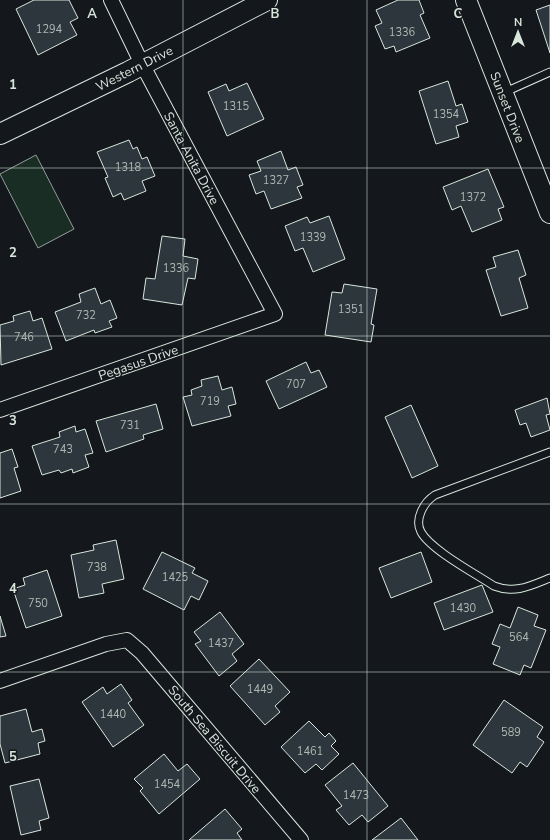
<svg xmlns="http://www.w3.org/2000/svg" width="550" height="840" font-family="'Nunito Sans',sans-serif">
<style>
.green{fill:#1a2d24;stroke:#939e99}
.building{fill:#2c363c;stroke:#d8e6dc}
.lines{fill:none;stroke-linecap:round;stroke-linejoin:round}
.lane-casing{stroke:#d8e6dc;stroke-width:9}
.street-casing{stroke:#d8e6dc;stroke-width:16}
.secondary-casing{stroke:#d8e6dc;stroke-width:22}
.lane{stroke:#14181c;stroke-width:7}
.street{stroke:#14181c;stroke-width:14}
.secondary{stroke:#14181c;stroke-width:20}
.grid{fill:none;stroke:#d8e6dc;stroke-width:1;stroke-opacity:0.55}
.labels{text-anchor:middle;stroke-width:3;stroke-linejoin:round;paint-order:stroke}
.number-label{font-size:11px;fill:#adbab4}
.street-label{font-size:13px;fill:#d8e6dc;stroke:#14181c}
.grid-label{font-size:13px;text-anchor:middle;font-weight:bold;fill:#d8e6dc;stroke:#14181c;stroke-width:3;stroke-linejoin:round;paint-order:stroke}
</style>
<rect width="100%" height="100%" fill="#14181c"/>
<path class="green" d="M 36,155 L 74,229 L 38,248 L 0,174 Z"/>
<g class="building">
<path d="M 34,0 L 69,0 L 78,18 L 70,22 L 77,35 L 38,55 L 16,9 Z"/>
<path d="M 398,0 L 419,0 L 424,13 L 420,15 L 430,38 L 396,52 L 394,46 L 385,49 L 375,26 L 382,23 L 376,10 Z"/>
<path d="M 550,5 L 550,53 L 536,10 Z"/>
<path d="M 448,81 L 456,106 L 462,104 L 468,122 L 456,126 L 459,137 L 436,144 L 419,91 Z"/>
<path d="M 247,83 L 264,119 L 227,136 L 208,92 L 226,84 L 229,91 Z"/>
<path d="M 129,140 L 133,149 L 137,147 L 142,159 L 147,157 L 155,176 L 142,181 L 146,191 L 124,200 L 121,193 L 113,197 L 105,178 L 108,177 L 97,152 Z"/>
<path d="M 281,151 L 288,170 L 296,167 L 303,185 L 297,187 L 302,198 L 271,209 L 264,191 L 256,194 L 249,175 L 261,171 L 257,161 Z"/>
<path d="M 488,169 L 504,207 L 498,209 L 502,220 L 472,232 L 461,206 L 452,210 L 443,187 Z"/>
<path d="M 329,216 L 345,259 L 313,272 L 303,248 L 295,251 L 285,226 L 307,217 L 310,223 Z"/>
<path d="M 162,236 L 185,239 L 183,256 L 198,259 L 195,279 L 188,278 L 182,305 L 143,299 L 146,278 L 155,279 Z"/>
<path d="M 518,250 L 526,275 L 519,278 L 528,308 L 501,316 L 486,270 L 496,267 L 493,257 Z"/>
<path d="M 344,284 L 377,289 L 371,324 L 374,325 L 371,342 L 325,335 L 332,292 L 342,293 Z"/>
<path d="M 95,288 L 101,304 L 110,300 L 117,318 L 109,321 L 112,327 L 95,333 L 94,330 L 66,341 L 55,312 L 81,302 L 79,294 Z"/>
<path d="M 30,311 L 33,321 L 42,318 L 52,349 L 1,365 L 0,325 L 14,321 L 13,316 Z"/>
<path d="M 306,362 L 311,373 L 319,370 L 327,387 L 279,409 L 266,381 Z"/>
<path d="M 218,376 L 222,390 L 232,387 L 236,404 L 228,406 L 231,416 L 192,426 L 183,397 L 192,395 L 191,390 L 202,386 L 201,380 Z"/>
<path d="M 547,398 L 550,414 L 546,415 L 550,430 L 531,437 L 526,423 L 520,425 L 515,410 Z"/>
<path d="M 156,404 L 163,429 L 143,435 L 144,439 L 106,452 L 96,421 Z"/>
<path d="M 411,405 L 438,466 L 412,478 L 385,417 Z"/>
<path d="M 75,426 L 76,432 L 85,429 L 93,453 L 85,455 L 89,467 L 73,473 L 72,469 L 61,473 L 59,470 L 42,475 L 32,446 L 60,437 L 59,432 Z"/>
<path d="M 12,449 L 18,467 L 14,468 L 21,491 L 0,498 L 0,453 Z"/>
<path d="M 116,540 L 124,579 L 102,584 L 104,593 L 79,598 L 71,555 L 94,550 L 93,545 Z"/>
<path d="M 162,552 L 195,568 L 192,573 L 208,581 L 199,600 L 191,596 L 184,610 L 143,589 Z"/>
<path d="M 421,552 L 432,582 L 391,598 L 379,568 Z"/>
<path d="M 47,570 L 62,616 L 26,628 L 13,589 L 25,585 L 23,578 Z"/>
<path d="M 482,585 L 493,612 L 444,630 L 434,603 Z"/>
<path d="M 518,607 L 538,615 L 534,626 L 546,630 L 531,668 L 524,665 L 520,675 L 493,664 L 500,647 L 492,644 L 500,624 L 510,628 Z"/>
<path d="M 220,612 L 244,644 L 232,654 L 237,661 L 219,676 L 195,644 L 201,641 L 194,632 Z"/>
<path d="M 0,616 L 6,636 L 0,637 Z"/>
<path d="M 259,659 L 290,692 L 275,706 L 280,712 L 265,725 L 230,686 Z"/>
<path d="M 121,684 L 132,700 L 128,703 L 144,725 L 113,747 L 82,702 L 103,687 L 107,694 Z"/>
<path d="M 504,700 L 543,727 L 537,737 L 544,742 L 527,767 L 520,762 L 512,773 L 473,745 Z"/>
<path d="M 26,709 L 32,732 L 42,729 L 45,741 L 38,743 L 40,754 L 5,763 L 0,744 L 0,716 Z"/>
<path d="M 309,721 L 325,737 L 329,733 L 336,741 L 331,746 L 339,754 L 322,770 L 316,764 L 305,773 L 281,747 Z"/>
<path d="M 164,754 L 178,771 L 187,764 L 200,779 L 159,814 L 140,791 L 143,788 L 134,779 Z"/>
<path d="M 353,763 L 388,806 L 368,822 L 362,815 L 349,825 L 336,810 L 342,806 L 325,785 Z"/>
<path d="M 39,779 L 49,818 L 39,821 L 41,830 L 21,835 L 10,786 Z"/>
<path d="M 225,809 L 242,829 L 237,833 L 242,840 L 189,840 Z"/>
<path d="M 401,818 L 418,840 L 372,840 Z"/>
</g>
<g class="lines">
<defs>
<g id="lane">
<path d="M 503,93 L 550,72"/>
<path d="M 550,452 L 435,495 C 424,502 414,519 421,532 C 431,550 476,574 494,586 C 515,594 530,586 550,578"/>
</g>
<g id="street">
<path d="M 0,410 L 275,314 L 142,64 L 111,0"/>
<path d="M 0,681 L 106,644 L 127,640 L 142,653 L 301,840"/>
</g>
<g id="secondary">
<path d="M 466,0 L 550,213"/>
<path d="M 0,134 L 128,72 L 267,0"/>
</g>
</defs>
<use href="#lane" class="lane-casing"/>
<use href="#street" class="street-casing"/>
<use href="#secondary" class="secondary-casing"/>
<use href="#lane" class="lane"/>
<use href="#street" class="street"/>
<use href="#secondary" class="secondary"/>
</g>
<path class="grid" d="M 183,0 L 183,840M 367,0 L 367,840M 0,168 L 550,168M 0,336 L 550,336M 0,504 L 550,504M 0,672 L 550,672"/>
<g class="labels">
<g class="number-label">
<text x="49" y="33">1294</text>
<text x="402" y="36">1336</text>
<text x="236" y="110">1315</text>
<text x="446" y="118">1354</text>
<text x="128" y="171">1318</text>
<text x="276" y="184">1327</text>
<text x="473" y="201">1372</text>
<text x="313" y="241">1339</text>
<text x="176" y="272">1336</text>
<text x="351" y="313">1351</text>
<text x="86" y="319">732</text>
<text x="24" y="341">746</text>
<text x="296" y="388">707</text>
<text x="210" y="405">719</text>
<text x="130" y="429">731</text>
<text x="63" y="453">743</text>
<text x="97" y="571">738</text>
<text x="175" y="581">1425</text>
<text x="38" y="607">750</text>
<text x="463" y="612">1430</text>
<text x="519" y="641">564</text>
<text x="221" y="647">1437</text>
<text x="260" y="693">1449</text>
<text x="113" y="718">1440</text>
<text x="511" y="736">589</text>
<text x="310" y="755">1461</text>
<text x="167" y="788">1454</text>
<text x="356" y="799">1473</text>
</g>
<g class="street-label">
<text transform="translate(134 68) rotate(-27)" y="5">Western Drive</text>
<text transform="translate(508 107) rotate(69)" y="5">Sunset Drive</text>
<text transform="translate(192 158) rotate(62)" y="5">Santa Anita Drive</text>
<text transform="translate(138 362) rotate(-19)" y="5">Pegasus Drive</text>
<text transform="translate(215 739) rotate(50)" y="5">South Sea Biscuit Drive</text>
</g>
</g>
<g class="grid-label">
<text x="92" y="18">A</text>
<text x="275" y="18">B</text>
<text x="458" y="18">C</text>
<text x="13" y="89">1</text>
<text x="13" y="257">2</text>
<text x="13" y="425">3</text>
<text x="13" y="593">4</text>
<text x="13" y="761">5</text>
</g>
<g transform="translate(518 32)" stroke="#14181c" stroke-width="3" paint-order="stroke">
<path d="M0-3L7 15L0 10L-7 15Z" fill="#d8e6dc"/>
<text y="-6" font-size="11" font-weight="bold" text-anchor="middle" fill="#d8e6dc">N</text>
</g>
</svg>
